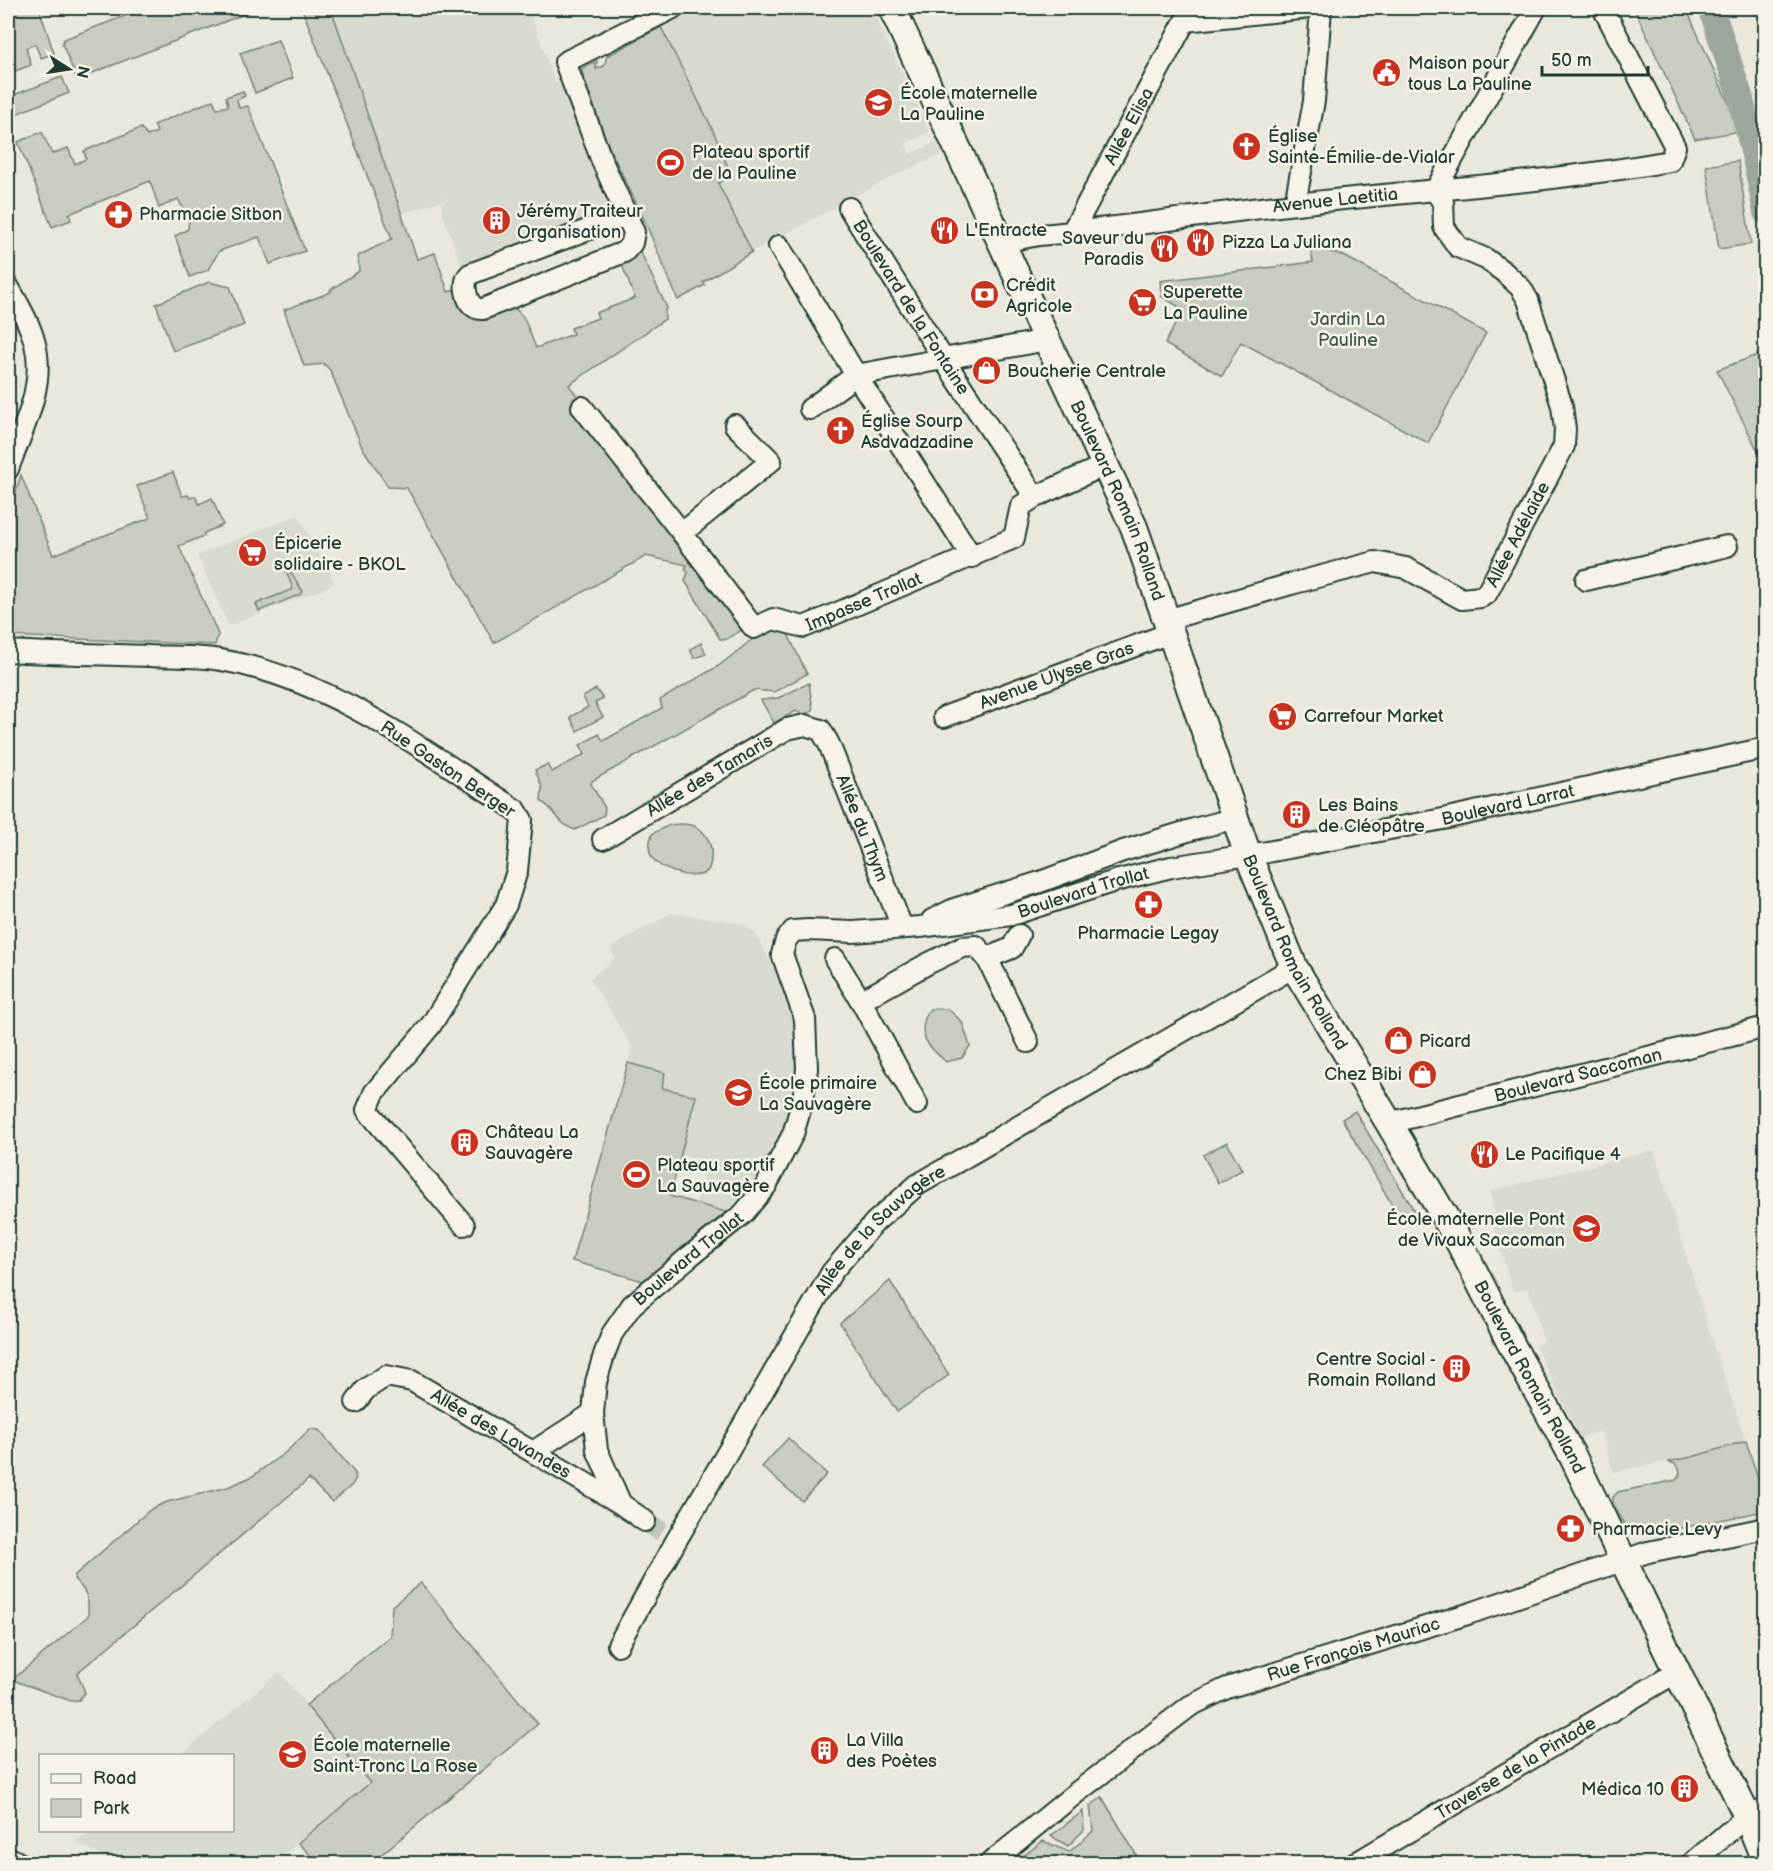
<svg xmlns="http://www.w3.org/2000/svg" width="1773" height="1871" font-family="'Balsamiq Sans',sans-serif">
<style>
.built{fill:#d9dacf}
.green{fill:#c8ccc1;stroke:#74847a;stroke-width:1.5}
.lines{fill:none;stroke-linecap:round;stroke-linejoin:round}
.river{stroke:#9ca69c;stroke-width:26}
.minor-tunnel{stroke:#c1c6bb;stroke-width:20;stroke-dasharray:20 10;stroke-linecap:butt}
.minor-casing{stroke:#1f3d34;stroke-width:24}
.major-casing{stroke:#1f3d34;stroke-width:30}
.minor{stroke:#f7f3e8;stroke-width:20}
.major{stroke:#f7f3e8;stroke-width:26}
.labels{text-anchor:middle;stroke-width:5;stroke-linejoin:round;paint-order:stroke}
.poi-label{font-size:18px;fill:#1f3d34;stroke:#f7f3e8;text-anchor:start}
.street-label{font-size:18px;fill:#1f3d34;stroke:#f7f3e8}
.park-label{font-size:18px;fill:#415a50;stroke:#f7f3e8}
</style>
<rect width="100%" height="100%" fill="#eae8dd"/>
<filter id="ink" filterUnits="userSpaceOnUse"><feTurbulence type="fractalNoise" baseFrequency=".0167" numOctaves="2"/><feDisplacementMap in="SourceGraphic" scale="12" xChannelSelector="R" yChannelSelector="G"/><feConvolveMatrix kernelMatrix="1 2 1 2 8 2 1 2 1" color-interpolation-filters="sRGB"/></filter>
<g filter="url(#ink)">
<g class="built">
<path d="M 331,8 L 529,8 L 555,82 L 566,87 L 610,194 L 610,208 L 606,214 L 463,269 L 442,213 L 442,204 L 447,199 L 402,214 Z"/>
<path d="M 698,8 L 871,8 L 930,131 L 906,144 L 910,154 L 936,142 L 942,154 L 891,177 L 752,252 L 718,183 L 731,176 L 721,149 L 661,27 Z"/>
<path d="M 298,515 L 335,582 L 323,589 L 228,626 L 197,555 Z"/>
<path d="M 671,913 L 725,920 L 745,925 L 755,933 L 778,974 L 791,1006 L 798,1055 L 796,1090 L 785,1128 L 766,1167 L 752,1186 L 726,1212 L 696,1203 L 708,1161 L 681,1155 L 696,1096 L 662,1088 L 665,1073 L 628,1063 L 632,1047 L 590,979 L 615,958 L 610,948 Z"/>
<path d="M 1654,1150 L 1714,1346 L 1746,1441 L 1692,1457 L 1613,1472 L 1601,1431 L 1580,1438 L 1535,1345 L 1544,1342 L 1528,1288 L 1513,1292 L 1490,1216 L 1495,1214 L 1489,1191 Z"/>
<path d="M 1765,1261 L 1766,1261 L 1765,1299 L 1755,1264 Z"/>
<path d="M 279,1672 L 371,1783 L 273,1863 L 115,1863 L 75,1842 L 89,1831 L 232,1830 L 232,1756 L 180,1755 Z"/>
</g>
<g class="green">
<path d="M 8,8 L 39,8 L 54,53 L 41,58 L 35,44 L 26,48 L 31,65 L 8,74 Z"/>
<path d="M 146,8 L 260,8 L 77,79 L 62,44 L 64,39 Z"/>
<path d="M 297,8 L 331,8 L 417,259 L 435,253 L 448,292 L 460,288 L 470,308 L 512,305 L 524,318 L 536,348 L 573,334 L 571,328 L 598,318 L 596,313 L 635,298 L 622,265 L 639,250 L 640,251 L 667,308 L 665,310 L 665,319 L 569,385 L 747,627 L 725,640 L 720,639 L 685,581 L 688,572 L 685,570 L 687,565 L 646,556 L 494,643 L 407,488 L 388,487 L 362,447 L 330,370 L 324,364 L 304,366 L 284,310 L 331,292 L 330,290 L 359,271 L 358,256 L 392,239 L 302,9 Z"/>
<path d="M 1634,8 L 1686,8 L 1733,113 L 1736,132 L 1695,139 Z"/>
<path d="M 661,27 L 709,122 L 721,149 L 731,176 L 718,183 L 752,252 L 703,282 L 705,285 L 678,300 L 643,217 L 607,143 L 581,69 L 597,61 L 596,69 L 604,66 L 607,56 Z"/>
<path d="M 278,40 L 293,78 L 255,93 L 240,53 Z"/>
<path d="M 62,77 L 69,93 L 8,117 L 8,97 Z"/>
<path d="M 243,91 L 245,96 L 237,100 L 239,108 L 248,106 L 305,251 L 270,264 L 259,237 L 219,251 L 208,270 L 190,277 L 175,236 L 188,229 L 189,219 L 178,199 L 159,208 L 150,181 L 69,214 L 71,220 L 52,227 L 18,142 L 42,132 L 52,154 L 68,148 L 75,164 L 86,159 L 84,151 L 141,128 L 147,136 L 157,132 L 154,125 L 213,100 L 217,109 L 228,106 L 226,97 Z"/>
<path d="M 1738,161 L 1751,244 L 1719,249 L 1706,166 Z"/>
<path d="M 1310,246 L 1344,256 L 1486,333 L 1428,443 L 1241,342 L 1222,376 L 1165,344 L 1183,309 L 1161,296 L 1160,281 L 1313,262 Z"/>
<path d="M 209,282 L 230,287 L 244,325 L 173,351 L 156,304 Z"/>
<path d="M 1765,352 L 1765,465 L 1717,370 Z"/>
<path d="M 173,472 L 182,496 L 188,495 L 190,498 L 195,496 L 199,504 L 212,498 L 223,525 L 204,533 L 204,536 L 179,546 L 218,634 L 215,645 L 8,636 L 8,518 L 21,475 L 53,555 L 150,518 L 137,486 Z"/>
<path d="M 286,565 L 302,590 L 301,594 L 259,611 L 256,604 L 293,589 L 284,566 Z"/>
<path d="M 776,623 L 784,626 L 807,674 L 774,692 L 754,690 L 592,781 L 591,784 L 605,808 L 604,815 L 575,830 C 558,825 555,809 541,801 L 542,787 L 535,770 L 547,765 L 552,772 L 585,754 L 580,745 L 599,734 L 603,741 L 662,708 L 660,700 L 720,665 L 755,637 Z"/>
<path d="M 701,643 L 706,654 L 694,658 L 690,649 Z"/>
<path d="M 809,683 L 813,710 L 811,712 L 803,714 L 796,711 L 774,723 L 761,700 L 778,698 Z"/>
<path d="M 596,689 L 603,699 L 595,703 L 603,717 L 577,731 L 570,717 L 588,707 L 583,697 Z"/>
<path d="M 680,824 C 684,824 690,824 694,826 C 708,832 713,847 711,861 C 710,865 710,870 705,873 C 691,881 654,869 650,853 C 648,846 650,841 652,834 L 669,825 Z"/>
<path d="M 930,1009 L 948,1009 L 962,1022 L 970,1046 L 962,1058 L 946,1062 C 928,1046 914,1034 930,1009 Z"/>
<path d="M 628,1063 L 665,1073 L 662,1088 L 696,1096 L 670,1196 L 726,1212 L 643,1281 L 572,1261 Z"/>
<path d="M 1355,1111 L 1415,1212 L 1401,1220 L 1342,1119 Z"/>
<path d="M 1227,1142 L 1242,1170 L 1218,1183 L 1203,1155 Z"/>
<path d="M 890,1281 L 949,1375 L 897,1412 L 840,1323 Z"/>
<path d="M 310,1429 L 319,1430 L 354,1472 L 356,1478 L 352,1485 L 332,1502 L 309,1479 L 77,1673 L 85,1692 L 79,1700 L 71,1701 L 12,1680 L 88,1616 C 89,1597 87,1592 74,1579 L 75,1575 L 151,1509 L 167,1502 L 228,1487 L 251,1477 L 286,1452 Z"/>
<path d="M 788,1438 L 827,1474 L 802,1501 L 762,1467 Z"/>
<path d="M 1746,1441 L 1765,1500 L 1765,1511 L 1652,1534 C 1625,1535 1623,1524 1613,1502 L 1613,1497 L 1618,1492 L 1676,1480 C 1684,1473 1678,1463 1668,1462 L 1692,1457 Z"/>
<path d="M 421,1583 L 538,1724 L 371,1863 L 319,1863 L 298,1843 L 370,1783 L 306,1705 L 390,1636 L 392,1606 Z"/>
<path d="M 1102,1797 L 1141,1863 L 1014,1863 L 1043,1841 L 1069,1852 L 1093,1831 L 1090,1806 Z"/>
<path d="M 1083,1811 L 1084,1830 L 1068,1846 L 1051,1836 Z"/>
</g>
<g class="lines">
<path class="river" d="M 1711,8 L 1740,96 L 1758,172 L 1766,212"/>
<path class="minor-tunnel" d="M 645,1521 L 662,1532"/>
<defs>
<g id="minor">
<path d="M 1295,204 L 1314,101 L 1321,8"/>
<path id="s1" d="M 849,208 L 944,360 L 1035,497"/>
<path d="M 627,215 L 470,274 C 462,281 466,300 473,306 C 477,309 479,309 483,309 L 624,252 L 632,243 L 634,232 L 602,161 L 565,62 L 673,8"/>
<path id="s2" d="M 1072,232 L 1185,21 L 1309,8"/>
<path id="s3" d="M 1002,242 L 1039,235 C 1125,228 1210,213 1296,204 C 1420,190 1547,183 1670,161 L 1675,147 L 1603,8"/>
<path d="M 779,246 L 856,375 L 972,557"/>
<path d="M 8,286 C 18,304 30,323 35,344 C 46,386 22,430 8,469"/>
<path id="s4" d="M 582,407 L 682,533 L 754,628 L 773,619 L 804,627 L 1014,538 L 1021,506 L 1035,497 L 1105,465"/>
<path d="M 810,409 L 856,375 L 1047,340"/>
<path d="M 682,533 L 771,461 L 735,425"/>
<path d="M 1586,580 L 1727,546"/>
<path id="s5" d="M 1166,620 L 1291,584 L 1375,562 L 1406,568 L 1462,599 L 1481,597 L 1487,593 L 1564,446 L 1565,429 L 1562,406 L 1528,300 L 1521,288 L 1504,272 L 1486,259 L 1458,247 L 1444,227 L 1443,202 L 1435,191 L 1536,8"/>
<path d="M 8,651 C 54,654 102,654 149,656 C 173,657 198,656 221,660 C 332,679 424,751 516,810 L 522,820 L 517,871 L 506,905 L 431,1025 L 374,1093 L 367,1110 L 464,1225"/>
<path id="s6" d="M 944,717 L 1170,633"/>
<path id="s7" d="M 603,839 L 787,729 L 805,725 L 821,730 L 829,744 L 902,927"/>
<path d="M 932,920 L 954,909 L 1040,882 L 1123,851 L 1194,829 L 1236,818"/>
<path d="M 1019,935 L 1012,948 L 987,958 L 1028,1042"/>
<path d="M 835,959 L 861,1001 L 917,1104"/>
<path d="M 861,1001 L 927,964 L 962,947 L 976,946 L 987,958"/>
<path id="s8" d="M 1389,1123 L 1766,1027"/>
<path id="s9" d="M 356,1402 L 366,1389 L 386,1376 L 412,1381 L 621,1504 L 645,1521"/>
<path d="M 533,1452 L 593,1413"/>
<path id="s10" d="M 621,1504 L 597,1450 L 593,1413 L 596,1382 L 604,1355 L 612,1334 L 632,1305 L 690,1256 L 743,1214 L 766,1186 L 793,1134 L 803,1100 L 807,1069 L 805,1019 L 782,954 L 786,940 L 793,931 L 808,930 L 853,932 L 920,927 L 1011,915 L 1115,881 L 1171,867 L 1267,852 L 1443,819 L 1766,748"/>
<path id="s11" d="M 618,1645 L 676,1541 L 832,1272 L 875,1222 L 917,1185 L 1294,967"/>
<path d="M 8,1857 L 21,1864"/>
<path id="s12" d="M 989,1864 L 1076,1793 L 1190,1706 L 1227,1688 L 1471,1613 L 1648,1552 L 1766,1528"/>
<path id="s13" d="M 1354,1864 L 1677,1672"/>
<path d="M 1691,1864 L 1747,1816 L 1766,1809"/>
</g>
<g id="major">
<path id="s14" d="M 892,8 L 1134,527 L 1248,855 L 1294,967 L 1389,1123 L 1456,1236 L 1511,1344 L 1573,1457 L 1747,1816 L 1766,1863"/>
</g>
</defs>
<use href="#minor" class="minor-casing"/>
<use href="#major" class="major-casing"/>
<use href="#minor" class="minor"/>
<use href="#major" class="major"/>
</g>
</g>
<defs>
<symbol id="civic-disc" viewBox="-11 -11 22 22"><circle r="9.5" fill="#c8321e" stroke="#f7f3e8"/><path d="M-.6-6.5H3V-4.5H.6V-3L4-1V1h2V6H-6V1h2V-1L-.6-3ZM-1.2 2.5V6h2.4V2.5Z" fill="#fff"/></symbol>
<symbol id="school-disc" viewBox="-11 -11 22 22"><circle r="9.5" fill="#c8321e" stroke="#f7f3e8"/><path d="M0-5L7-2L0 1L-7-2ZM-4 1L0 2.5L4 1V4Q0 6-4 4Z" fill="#fff"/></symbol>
<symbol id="church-disc" viewBox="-11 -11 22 22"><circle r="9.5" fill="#c8321e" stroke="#f7f3e8"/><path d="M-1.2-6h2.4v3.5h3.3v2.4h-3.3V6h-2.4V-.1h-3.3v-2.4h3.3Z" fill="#fff"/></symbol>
<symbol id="stadium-disc" viewBox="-11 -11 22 22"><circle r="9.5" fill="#c8321e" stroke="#f7f3e8"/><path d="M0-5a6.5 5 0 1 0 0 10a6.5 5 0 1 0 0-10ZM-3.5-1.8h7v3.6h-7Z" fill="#fff"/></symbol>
<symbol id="pharmacy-disc" viewBox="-11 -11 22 22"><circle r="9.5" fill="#c8321e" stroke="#f7f3e8"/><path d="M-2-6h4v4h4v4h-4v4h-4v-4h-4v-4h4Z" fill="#fff"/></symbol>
<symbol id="building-disc" viewBox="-11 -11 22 22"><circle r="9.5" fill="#c8321e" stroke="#f7f3e8"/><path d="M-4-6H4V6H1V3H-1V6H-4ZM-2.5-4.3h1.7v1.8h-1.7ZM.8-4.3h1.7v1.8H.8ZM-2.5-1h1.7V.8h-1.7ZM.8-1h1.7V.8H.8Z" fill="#fff"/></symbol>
<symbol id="restaurant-disc" viewBox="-11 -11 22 22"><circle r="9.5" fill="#c8321e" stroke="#f7f3e8"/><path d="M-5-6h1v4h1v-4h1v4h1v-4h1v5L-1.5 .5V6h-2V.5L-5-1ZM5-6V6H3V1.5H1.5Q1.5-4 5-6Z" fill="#fff"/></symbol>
<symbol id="bank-disc" viewBox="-11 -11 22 22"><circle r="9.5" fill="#c8321e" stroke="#f7f3e8"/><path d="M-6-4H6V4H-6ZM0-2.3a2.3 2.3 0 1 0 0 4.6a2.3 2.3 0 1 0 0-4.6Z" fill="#fff"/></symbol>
<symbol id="supermarket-disc" viewBox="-11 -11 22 22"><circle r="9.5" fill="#c8321e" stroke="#f7f3e8"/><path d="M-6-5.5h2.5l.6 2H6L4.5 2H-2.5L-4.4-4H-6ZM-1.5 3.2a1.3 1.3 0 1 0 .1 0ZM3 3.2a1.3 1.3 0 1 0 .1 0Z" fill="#fff"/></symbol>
<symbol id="shop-disc" viewBox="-11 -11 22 22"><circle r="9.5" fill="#c8321e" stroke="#f7f3e8"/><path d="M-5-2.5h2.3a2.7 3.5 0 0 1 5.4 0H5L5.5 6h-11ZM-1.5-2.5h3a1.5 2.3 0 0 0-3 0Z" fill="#fff"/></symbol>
</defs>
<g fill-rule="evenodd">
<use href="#civic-disc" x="1370" y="56" width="33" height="33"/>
<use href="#school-disc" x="862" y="86" width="33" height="33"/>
<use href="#church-disc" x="1230" y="130" width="33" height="33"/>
<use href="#stadium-disc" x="654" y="146" width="33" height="33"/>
<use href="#pharmacy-disc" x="102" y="198" width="33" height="33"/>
<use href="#building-disc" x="480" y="204" width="33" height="33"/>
<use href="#restaurant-disc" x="928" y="214" width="33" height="33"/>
<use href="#restaurant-disc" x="1184" y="226" width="33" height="33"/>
<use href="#restaurant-disc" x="1148" y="232" width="33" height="33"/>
<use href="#bank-disc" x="968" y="278" width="33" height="33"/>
<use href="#supermarket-disc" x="1126" y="286" width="33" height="33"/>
<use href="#shop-disc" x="970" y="354" width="33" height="33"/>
<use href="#church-disc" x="824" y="414" width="33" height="33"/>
<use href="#supermarket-disc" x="236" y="536" width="33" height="33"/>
<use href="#supermarket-disc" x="1266" y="700" width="33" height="33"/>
<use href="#building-disc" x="1280" y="798" width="33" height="33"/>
<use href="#pharmacy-disc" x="1132" y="888" width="33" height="33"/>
<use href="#shop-disc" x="1382" y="1024" width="33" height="33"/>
<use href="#shop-disc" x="1406" y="1058" width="33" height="33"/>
<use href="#school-disc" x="722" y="1076" width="33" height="33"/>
<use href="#building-disc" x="448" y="1126" width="33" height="33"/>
<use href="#restaurant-disc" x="1468" y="1138" width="33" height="33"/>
<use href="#stadium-disc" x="620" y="1158" width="33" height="33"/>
<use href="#school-disc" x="1570" y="1212" width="33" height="33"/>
<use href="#building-disc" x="1440" y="1352" width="33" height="33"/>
<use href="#pharmacy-disc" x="1554" y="1512" width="33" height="33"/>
<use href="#building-disc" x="808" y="1734" width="33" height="33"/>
<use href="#school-disc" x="276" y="1738" width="33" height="33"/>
<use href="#building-disc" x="1668" y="1772" width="33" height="33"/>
</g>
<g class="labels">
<g class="poi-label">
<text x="1408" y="69">Maison pour<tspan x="1408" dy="21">tous La Pauline</tspan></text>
<text x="900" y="99">École maternelle<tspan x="900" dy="21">La Pauline</tspan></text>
<text x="1268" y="142">Église<tspan x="1268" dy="21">Sainte-Émilie-de-Vialar</tspan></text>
<text x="692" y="158">Plateau sportif<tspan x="692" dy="21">de la Pauline</tspan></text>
<text x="517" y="217">Jérémy Traiteur<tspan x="517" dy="21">Organisation</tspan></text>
<text x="139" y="220">Pharmacie Sitbon</text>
<text x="965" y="236">L'Entracte</text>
<text x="1144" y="244" text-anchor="end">Saveur du<tspan x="1144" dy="21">Paradis</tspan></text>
<text x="1222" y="248">Pizza La Juliana</text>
<text x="1006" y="291">Crédit<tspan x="1006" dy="21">Agricole</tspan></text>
<text x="1163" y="298">Superette<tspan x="1163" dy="21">La Pauline</tspan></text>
<text x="1007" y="377">Boucherie Centrale</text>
<text x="861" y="427">Église Sourp<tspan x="861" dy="21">Asdvadzadine</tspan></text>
<text x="274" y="549">Épicerie<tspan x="274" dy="21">solidaire - BKOL</tspan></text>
<text x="1304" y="722">Carrefour Market</text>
<text x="1318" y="811">Les Bains<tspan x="1318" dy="21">de Cléopâtre</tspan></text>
<text x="1148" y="939" text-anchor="middle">Pharmacie Legay</text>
<text x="1419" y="1047">Picard</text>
<text x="1402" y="1080" text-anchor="end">Chez Bibi</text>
<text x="759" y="1089">École primaire<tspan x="759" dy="21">La Sauvagère</tspan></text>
<text x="485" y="1138">Château La<tspan x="485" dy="21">Sauvagère</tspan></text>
<text x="1505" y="1160">Le Pacifique 4</text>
<text x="657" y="1171">Plateau sportif<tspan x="657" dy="21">La Sauvagère</tspan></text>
<text x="1565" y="1225" text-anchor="end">École maternelle Pont<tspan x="1565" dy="21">de Vivaux Saccoman</tspan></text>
<text x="1436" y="1365" text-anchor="end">Centre Social -<tspan x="1436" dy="21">Romain Rolland</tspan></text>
<text x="1592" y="1535">Pharmacie Levy</text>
<text x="846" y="1746">La Villa<tspan x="846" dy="21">des Poètes</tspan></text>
<text x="313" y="1751">École maternelle<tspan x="313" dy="21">Saint-Tronc La Rose</tspan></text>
<text x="1664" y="1795" text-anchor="end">Médica 10</text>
</g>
<g class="street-label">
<text dy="6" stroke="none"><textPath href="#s2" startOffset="120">Allée Elisa</textPath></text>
<text dy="6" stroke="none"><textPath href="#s3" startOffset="336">Avenue Laetitia</textPath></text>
<text dy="6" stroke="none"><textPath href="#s1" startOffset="117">Boulevard de la Fontaine</textPath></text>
<text dy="6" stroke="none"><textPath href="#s14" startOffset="542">Boulevard Romain Rolland</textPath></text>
<text dy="6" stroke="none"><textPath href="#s5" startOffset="405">Allée Adélaïde</textPath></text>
<text dy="6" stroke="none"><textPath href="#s4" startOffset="398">Impasse Trollat</textPath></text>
<text dy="6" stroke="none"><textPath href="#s6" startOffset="120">Avenue Ulysse Gras</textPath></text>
<text transform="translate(448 769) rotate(34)" y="6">Rue Gaston Berger</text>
<text dy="6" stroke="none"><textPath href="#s7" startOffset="124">Allée des Tamaris</textPath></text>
<text dy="6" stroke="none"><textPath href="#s10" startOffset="1392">Boulevard Larrat</textPath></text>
<text dy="6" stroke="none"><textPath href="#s7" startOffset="356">Allée du Thym</textPath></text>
<text dy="6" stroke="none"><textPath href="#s10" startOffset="958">Boulevard Trollat</textPath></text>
<text dy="6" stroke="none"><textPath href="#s14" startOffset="1028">Boulevard Romain Rolland</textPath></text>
<text dy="6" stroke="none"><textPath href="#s8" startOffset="195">Boulevard Saccoman</textPath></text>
<text dy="6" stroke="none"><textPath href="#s11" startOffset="494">Allée de la Sauvagère</textPath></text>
<text dy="6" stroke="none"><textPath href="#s10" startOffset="286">Boulevard Trollat</textPath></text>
<text dy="6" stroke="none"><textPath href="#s14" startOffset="1514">Boulevard Romain Rolland</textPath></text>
<text dy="6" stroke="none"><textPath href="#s9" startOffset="170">Allée des Lavandes</textPath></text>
<text dy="6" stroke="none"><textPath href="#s12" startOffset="429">Rue François Mauriac</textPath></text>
<text dy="6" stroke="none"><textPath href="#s13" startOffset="188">Traverse de la Pintade</textPath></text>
</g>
<g class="park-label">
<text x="1348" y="325">Jardin La<tspan x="1348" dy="21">Pauline</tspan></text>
</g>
</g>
<rect width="1773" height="1871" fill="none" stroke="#f7f3e8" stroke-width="30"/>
<rect x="15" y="15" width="1743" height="1841" fill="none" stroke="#1f3d34" stroke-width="2" filter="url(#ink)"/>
<rect x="39" y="1754" width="195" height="78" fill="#f7f3e8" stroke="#a1aaa0" stroke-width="1.5"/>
<rect x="51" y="1774" width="30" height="9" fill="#f7f3e8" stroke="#a1aaa0" stroke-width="1.5"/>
<text x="93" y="1784" font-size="18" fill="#1f3d34">Road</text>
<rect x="51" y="1799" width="30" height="18" fill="#c8ccc1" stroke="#a1aaa0" stroke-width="1.5"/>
<text x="93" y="1814" font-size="18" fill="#1f3d34">Park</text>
<g transform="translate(69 69) rotate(102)" stroke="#f7f3e8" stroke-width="4.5" paint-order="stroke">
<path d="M0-4.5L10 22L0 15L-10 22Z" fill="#1f3d34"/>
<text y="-9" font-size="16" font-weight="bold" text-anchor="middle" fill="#1f3d34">N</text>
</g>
<path d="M1542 66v9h106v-9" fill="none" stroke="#1f3d34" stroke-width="3"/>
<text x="1551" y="66" font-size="18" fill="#1f3d34" stroke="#f7f3e8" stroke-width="4.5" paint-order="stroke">50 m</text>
</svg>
